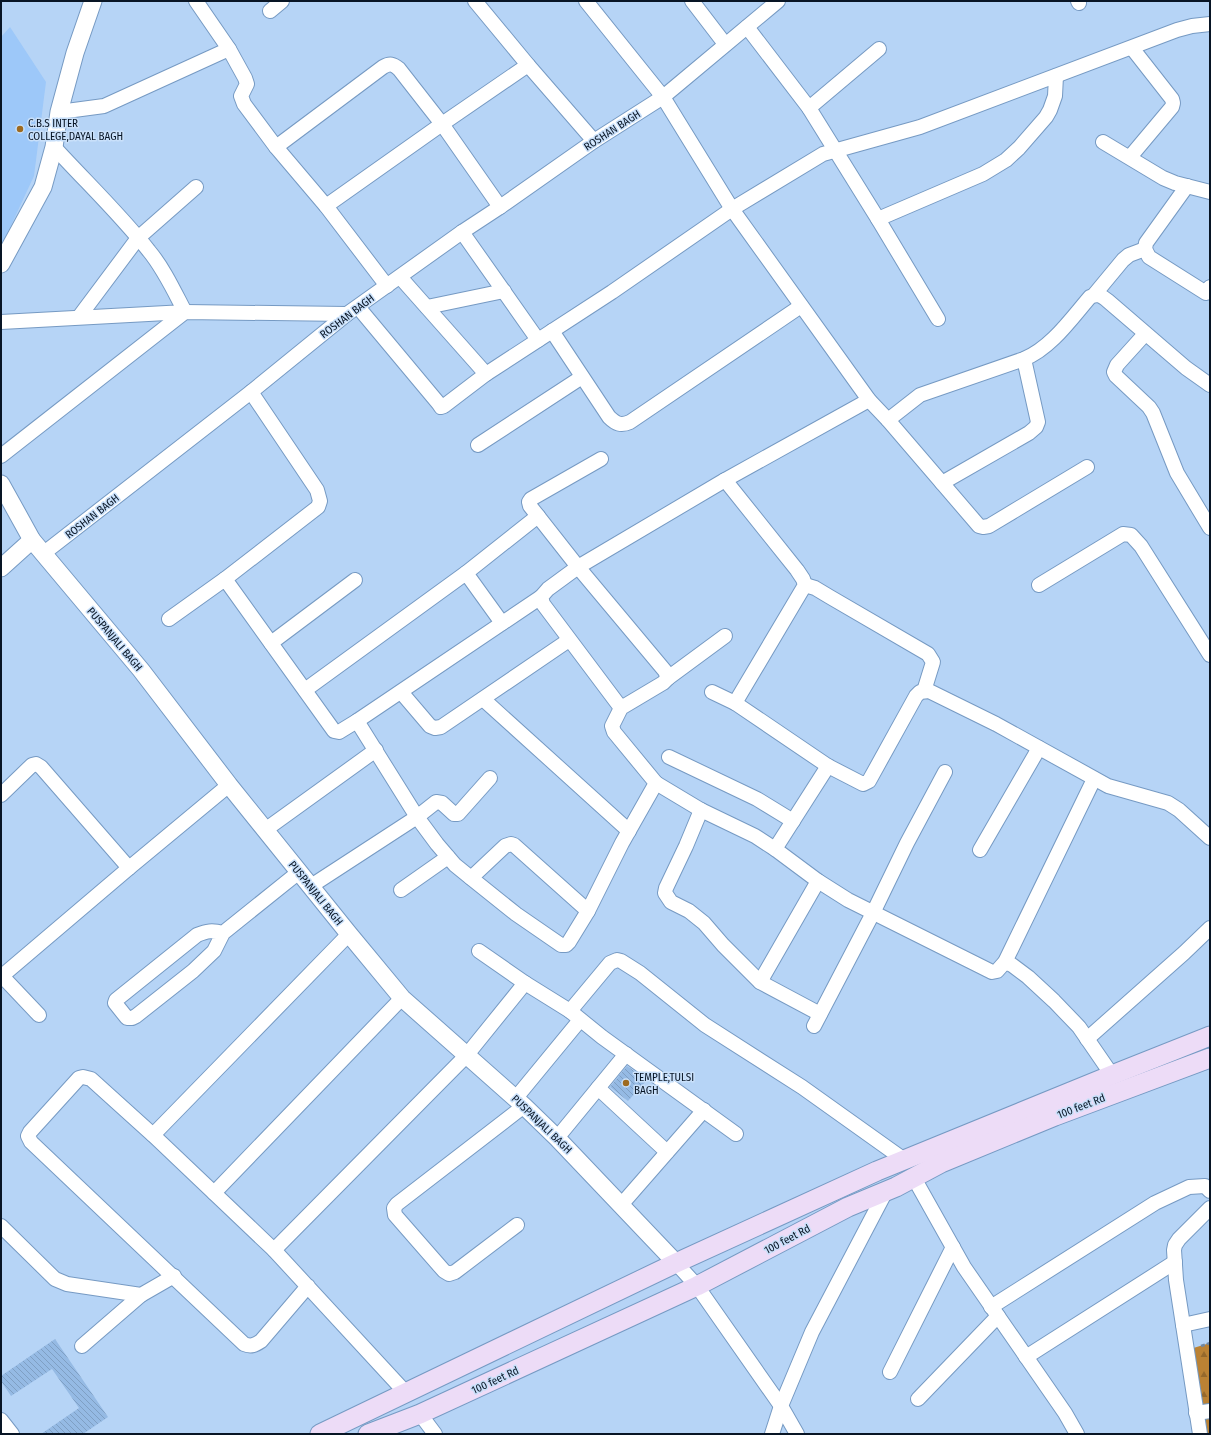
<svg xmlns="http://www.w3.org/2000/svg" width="1211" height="1435" font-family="'Fira Sans Condensed',sans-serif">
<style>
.built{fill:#9dc8f9}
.forest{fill:url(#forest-firs)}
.building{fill:url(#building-back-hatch)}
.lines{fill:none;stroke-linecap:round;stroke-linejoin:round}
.minor-casing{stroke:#769ac3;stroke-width:16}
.tertiary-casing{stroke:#769ac3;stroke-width:19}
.secondary-casing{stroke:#769ac3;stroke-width:21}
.path{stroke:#7087a2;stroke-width:2.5;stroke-dasharray:4 2;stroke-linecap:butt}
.minor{stroke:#fff;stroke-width:14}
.tertiary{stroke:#fff;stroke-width:17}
.secondary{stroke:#eddcf7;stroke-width:19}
.poi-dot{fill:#9d6a20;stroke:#c9e0fa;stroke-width:1.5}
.labels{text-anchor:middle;stroke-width:3;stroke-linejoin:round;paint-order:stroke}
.poi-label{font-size:11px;fill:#081525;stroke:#c9e0fa;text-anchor:start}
.street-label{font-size:11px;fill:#081525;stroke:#c9e0fa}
</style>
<defs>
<pattern id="forest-firs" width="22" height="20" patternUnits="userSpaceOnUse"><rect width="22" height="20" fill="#bb8234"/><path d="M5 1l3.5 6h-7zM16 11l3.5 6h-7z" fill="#96692c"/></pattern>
<pattern id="building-back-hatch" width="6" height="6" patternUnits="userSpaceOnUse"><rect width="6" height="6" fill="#95bae4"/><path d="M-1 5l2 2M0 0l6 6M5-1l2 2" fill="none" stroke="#7f9fc3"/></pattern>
</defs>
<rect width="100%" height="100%" fill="#b6d4f6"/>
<path class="built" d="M 10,27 L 46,82 L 34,176 L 1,247 L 1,37 Z"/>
<path class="forest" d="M 1210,1343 L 1210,1434 L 1195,1434 L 1180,1352 Z"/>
<g class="building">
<path d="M 627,1066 L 647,1080 L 628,1101 L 610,1087 Z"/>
<path d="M 55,1339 L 108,1417 L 83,1434 L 41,1434 L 79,1408 L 52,1369 L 11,1396 L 1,1381 L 1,1376 Z"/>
</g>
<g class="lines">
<defs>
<g id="minor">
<path d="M 196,1 L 229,49 L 245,78 L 247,84 L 241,96 L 244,104 L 276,147 L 326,206 L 387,286"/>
<path d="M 475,1 L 528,65"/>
<path d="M 586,1 L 663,97 L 732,209 L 869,400 L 888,420 L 920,395 L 1024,359 C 1051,348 1071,319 1090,297 C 1098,293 1102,296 1108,301 L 1186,368 L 1210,385"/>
<path d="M 692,1 L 725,44"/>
<path d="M 1078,1 L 1079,3"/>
<path d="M 270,11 L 282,1"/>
<path d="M 747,27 L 809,108 L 878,219 L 938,319"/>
<path d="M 809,108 L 879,49"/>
<path d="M 59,112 L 104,106 L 229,49"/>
<path d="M 1103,142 L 1163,178 L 1175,183 L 1210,192"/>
<path d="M 276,147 L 383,67 C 390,63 393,64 399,69 L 442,124 L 500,207"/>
<path d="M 1130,157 L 1172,107 L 1173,103 L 1172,99 L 1132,48"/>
<path d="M 1187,186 L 1146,243 L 1145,249 L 1149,257 L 1206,293 L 1210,287"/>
<path d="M 326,206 L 442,124 L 528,65 L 594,141"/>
<path d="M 878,219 L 983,174 L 1006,160 L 1019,148 L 1046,117 L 1050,110 L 1055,96 L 1056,76"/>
<path d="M 462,232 L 538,340"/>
<path d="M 1094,295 L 1123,260 L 1129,255 L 1145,249"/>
<path d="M 358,307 L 439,404 L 441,407 L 444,406 L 486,374 L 400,277"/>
<path d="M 427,307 L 504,291"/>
<path d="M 79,317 L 138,238 L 196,187"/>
<path d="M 1,322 L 185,312 C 174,291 164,269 149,251 C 120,214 86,182 54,147"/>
<path d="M 552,331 L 609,417 C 616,424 621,426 630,422 L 801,306"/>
<path d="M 1145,334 L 1117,365 L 1114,372 L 1116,376 L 1149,407 L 1153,413 L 1177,473 L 1210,528"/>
<path d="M 486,374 L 612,292 L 732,209 L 823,154 L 920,127 L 1177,30 L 1192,26 L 1210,24"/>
<path d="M 888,420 L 979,526 L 983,527 L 989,526 L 1087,467"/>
<path d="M 478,445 L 582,377"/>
<path d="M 1,456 L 185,312 L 347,314"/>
<path d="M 601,459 L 531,499 L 529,502 L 530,506 L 578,567 L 725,480 L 869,400"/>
<path d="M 725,480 L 797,570 L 803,579 L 805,585 L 735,703"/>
<path d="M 942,483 L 1029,433 L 1036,427 L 1038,422 L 1024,359"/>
<path d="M 44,553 L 251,392 L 347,314 L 462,232 L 500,207 L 594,141 L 663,97 L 778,1"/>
<path d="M 466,573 L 538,516"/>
<path d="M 225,579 L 318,507 L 320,501 L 317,490 L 251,392"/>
<path d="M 805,585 L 815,588 L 830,597 L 928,654 L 933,662 L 924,691"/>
<path d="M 1039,585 L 1123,534 L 1131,535 L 1141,546 L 1210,655"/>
<path d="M 169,619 L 225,579 L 334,731 L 339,732 L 357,721 L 417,817 L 437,844 L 455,865 L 471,878 L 516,914 L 561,945 L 566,945 L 569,942 L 588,911 L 622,843 L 656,783 L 614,732 L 612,726 L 621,708 L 663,683 L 668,678 L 665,671 L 578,567 L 548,589 L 541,597 L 543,604 L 621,708"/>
<path d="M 271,643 L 355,580"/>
<path d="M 668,678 L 725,636"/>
<path d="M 305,690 L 466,573 L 502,623"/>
<path d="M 401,692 L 430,726 L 435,728 L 441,727 L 569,640"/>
<path d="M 712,692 L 735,703 L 828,766 L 863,784 L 869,781 L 916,696 L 920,692 L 929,691 L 996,724 L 1108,786 L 1168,803 L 1179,810 L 1210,838"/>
<path d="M 483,699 L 629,831"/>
<path d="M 357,721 L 541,597"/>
<path d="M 669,757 L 757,799 L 793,821"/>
<path d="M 656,783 L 701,810 L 755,836 L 775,849 L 818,881 L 848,900 L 992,972 L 997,971 L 1005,962 L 1094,779"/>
<path d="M 1,795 L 32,765 L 36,764 L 41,767 L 129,868"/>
<path d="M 701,810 L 686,846 L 666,888 L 665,893 L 671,902 L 689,911 L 704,923 L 723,945 L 760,982 L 820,1014"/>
<path d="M 265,830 L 376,750"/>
<path d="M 775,849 L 828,766"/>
<path d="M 980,850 L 1039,748"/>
<path d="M 471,878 L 505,846 L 511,844 L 514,845 L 588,911"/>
<path d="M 311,886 L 417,817 L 436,802 L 442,803 L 454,814 L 458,814 L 490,778"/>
<path d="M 401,890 L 448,857"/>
<path d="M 223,933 C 212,930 207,931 197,935 L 116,1000 L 115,1003 L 127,1018 L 132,1018 L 136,1016 L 193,971 L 214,951 L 223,933 L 299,872"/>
<path d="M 1005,962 L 1012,965 L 1028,977 L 1054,1001 L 1079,1027 L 1112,1075"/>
<path d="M 1,974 L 2,976 L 129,868 L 229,785"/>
<path d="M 1,977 L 2,976 L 39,1015"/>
<path d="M 760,982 L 818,881"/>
<path d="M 525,983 L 570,1011 L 602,1037 L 736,1134"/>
<path d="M 570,1011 L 610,963 L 617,960 L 621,961 L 640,973 L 705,1025 L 802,1087 L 903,1159"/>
<path d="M 814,1026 L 873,913 L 907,843 L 945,772"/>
<path d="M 1087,1039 L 1184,953 L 1210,928"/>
<path d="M 598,1088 L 667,1152"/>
<path d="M 515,1099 L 580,1020"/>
<path d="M 153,1135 L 349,934"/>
<path d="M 557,1138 L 626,1054"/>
<path d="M 914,1178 L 964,1267 L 1065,1413 L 1077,1434"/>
<path d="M 214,1193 L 402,998"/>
<path d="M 621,1205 L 704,1110"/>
<path d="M 517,1225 L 455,1272 L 449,1274 L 444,1271 L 395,1215 L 394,1208 L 397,1204 L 524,1106"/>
<path d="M 1,1226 L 55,1279 L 67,1284 L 141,1295 L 174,1276"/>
<path d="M 274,1250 L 466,1056 L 525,983 L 479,951"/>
<path d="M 676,1263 L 697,1286 L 781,1406 L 797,1434"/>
<path d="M 308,1286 L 261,1341 C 255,1345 251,1347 244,1344 L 31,1142 L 28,1136 L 30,1132 L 79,1078 L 83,1077 L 91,1079 L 153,1135 L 274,1250 L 406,1393"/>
<path d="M 991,1307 L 1155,1203 L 1189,1187 L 1205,1186 L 1210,1191"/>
<path d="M 1183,1325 L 1210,1319"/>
<path d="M 82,1346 L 141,1295"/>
<path d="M 1026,1357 L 1175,1262"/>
<path d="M 890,1372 L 953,1247"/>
<path d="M 918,1399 L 998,1316"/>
<path d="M 1196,1413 L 1210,1411"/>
<path d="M 420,1414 L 435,1434"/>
<path d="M 1,1420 L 12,1434"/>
<path d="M 772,1434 L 781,1406 L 812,1332 L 886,1191"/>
<path d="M 1200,1434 L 1176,1280 L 1174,1250 L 1175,1245 L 1179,1239 L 1210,1208"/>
</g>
<g id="tertiary">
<path d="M 1,264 L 43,187 L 54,147 L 59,112 L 75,53 L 93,1"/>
<path d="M 1,484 L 32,540 L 141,670 L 229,785 L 349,934 L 402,998 L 524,1106 L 557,1138 L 676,1263"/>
<path d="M 1,568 L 32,540"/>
</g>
<g id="secondary">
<path d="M 320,1434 L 676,1263 L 877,1171 L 1112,1075 L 1210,1036"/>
<path d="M 368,1434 L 420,1414 L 697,1286 L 848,1207 L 896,1187 L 941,1163 L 1055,1116 L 1210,1058"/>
</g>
</defs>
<use href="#minor" class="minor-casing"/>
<use href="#tertiary" class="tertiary-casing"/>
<use href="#secondary" class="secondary-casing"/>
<path class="path" d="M 1201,1346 L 1210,1343"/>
<use href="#minor" class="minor"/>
<use href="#tertiary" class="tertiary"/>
<use href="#secondary" class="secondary"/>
</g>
<g class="poi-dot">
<circle cx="20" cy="129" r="4"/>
<circle cx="626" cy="1083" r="4"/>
</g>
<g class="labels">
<g class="poi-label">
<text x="28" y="127">C.B.S INTER<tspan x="28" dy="13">COLLEGE,DAYAL BAGH</tspan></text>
<text x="634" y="1081">TEMPLE,TULSI<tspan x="634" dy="13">BAGH</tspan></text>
</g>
<g class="street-label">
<text transform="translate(612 130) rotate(-33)" y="4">ROSHAN BAGH</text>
<text transform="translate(347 316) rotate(-37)" y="4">ROSHAN BAGH</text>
<text transform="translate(92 516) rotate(-38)" y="4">ROSHAN BAGH</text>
<text transform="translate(115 639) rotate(50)" y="4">PUSPANJALI BAGH</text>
<text transform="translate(316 893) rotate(51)" y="4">PUSPANJALI BAGH</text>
<text transform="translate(1081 1106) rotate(-21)" y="4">100 feet Rd</text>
<text transform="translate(542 1124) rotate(44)" y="4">PUSPANJALI BAGH</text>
<text transform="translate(787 1239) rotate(-28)" y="4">100 feet Rd</text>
<text transform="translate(495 1380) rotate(-25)" y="4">100 feet Rd</text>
</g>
</g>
<rect width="1211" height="1435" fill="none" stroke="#081525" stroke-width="4"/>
</svg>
